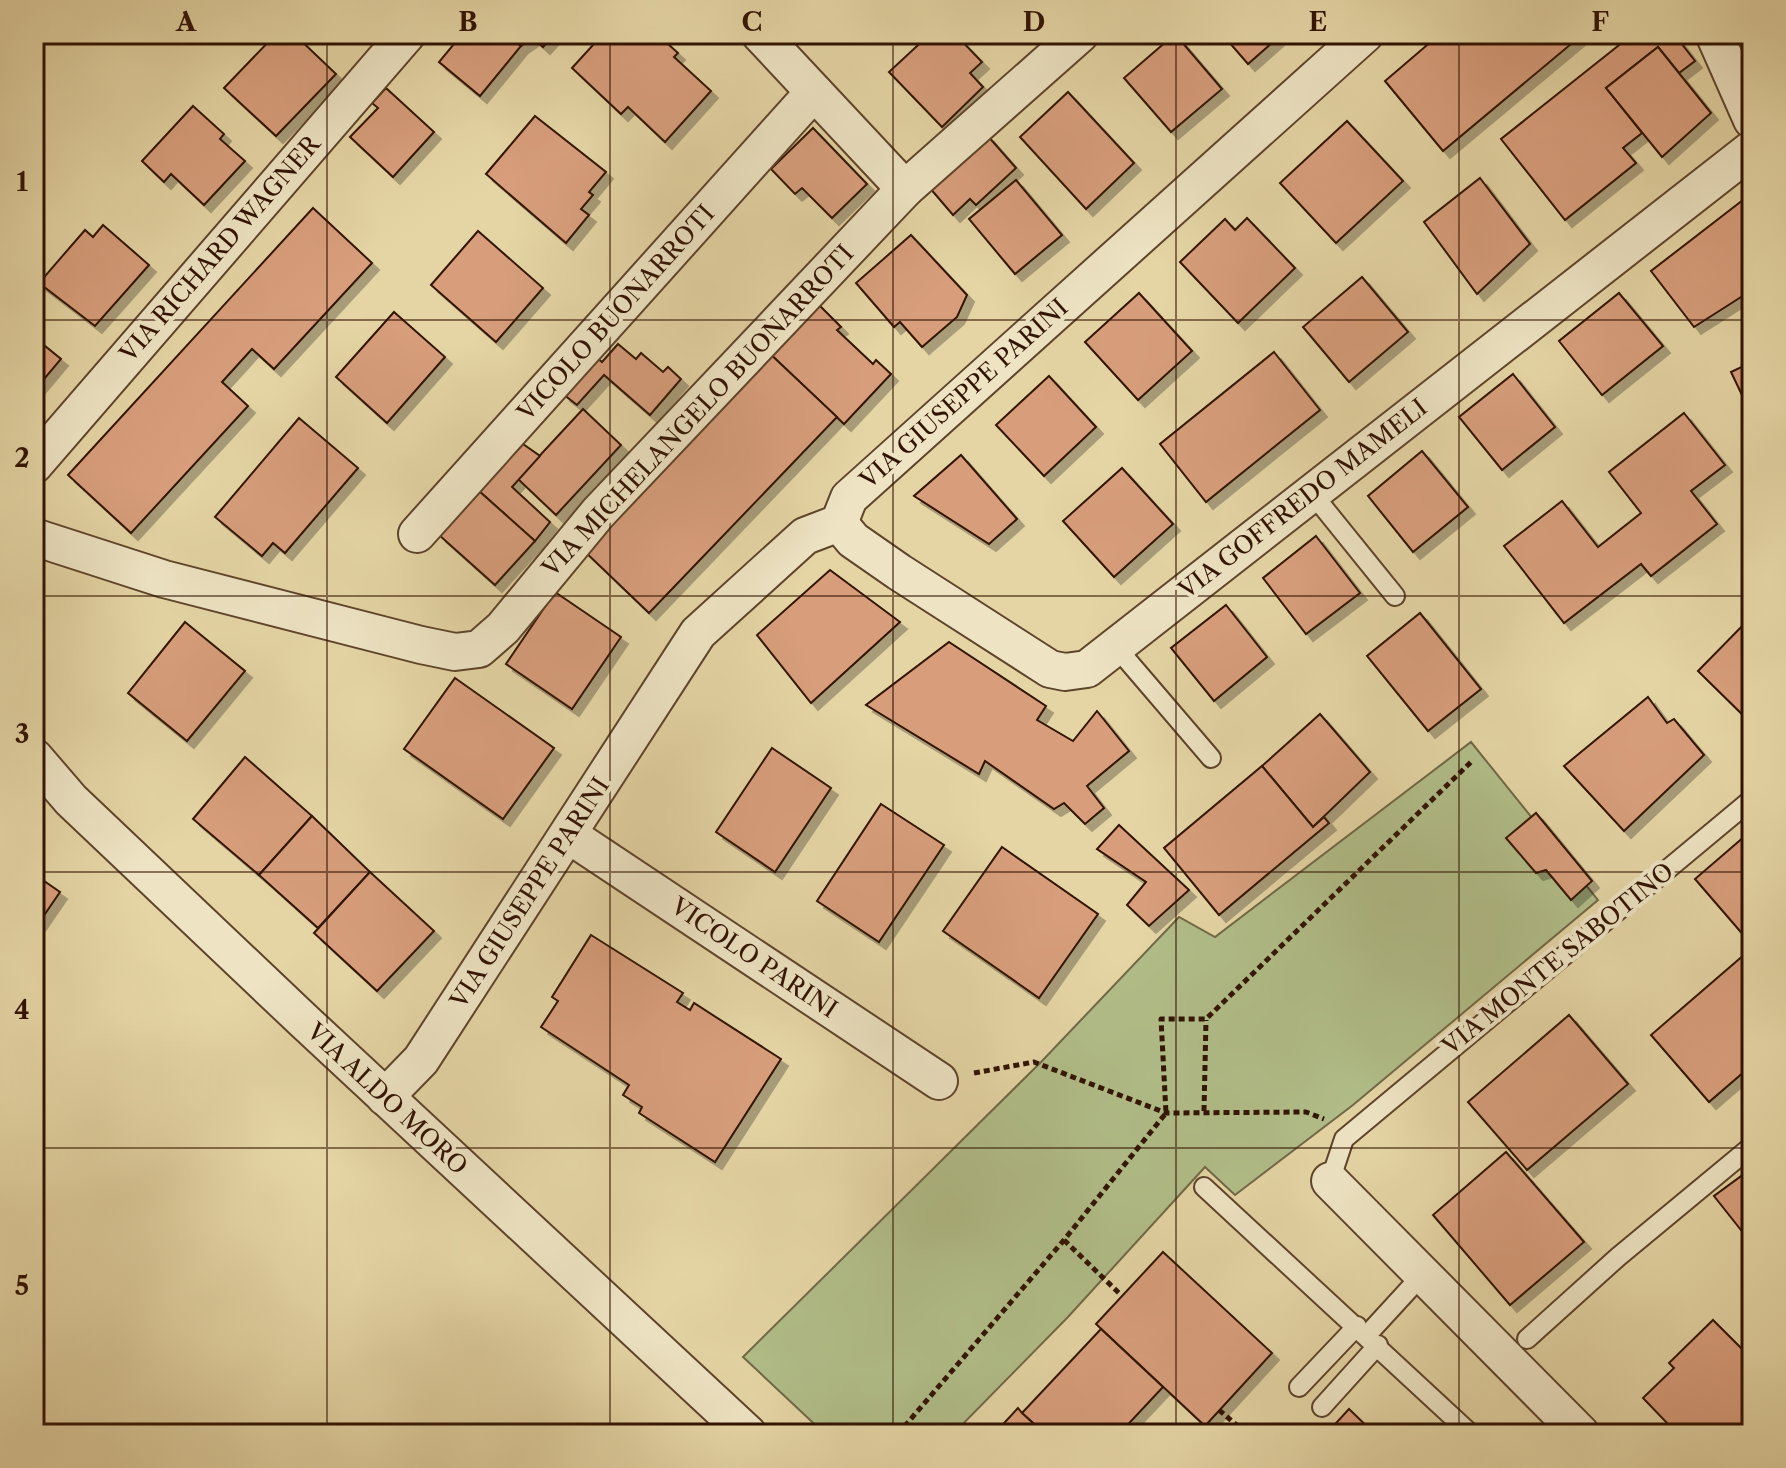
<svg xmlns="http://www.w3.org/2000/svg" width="1786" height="1468" font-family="'Libre Caslon Text',serif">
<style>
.green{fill:#b1be89;stroke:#716846;stroke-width:2}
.building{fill:#d89e7b;stroke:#311302;stroke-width:2;filter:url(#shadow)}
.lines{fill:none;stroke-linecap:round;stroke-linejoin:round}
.service-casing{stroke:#5e442b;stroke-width:22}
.minor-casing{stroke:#5e442b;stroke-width:40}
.path{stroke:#311302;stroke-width:5;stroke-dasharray:6 4;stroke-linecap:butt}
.service{stroke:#eee4c4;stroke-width:18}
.minor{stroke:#eee4c4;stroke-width:36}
.grid{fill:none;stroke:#311302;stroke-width:2;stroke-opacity:0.55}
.labels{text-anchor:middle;stroke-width:8;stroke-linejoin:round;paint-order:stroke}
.street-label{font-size:24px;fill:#311302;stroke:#eee4c4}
.neatline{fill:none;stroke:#311302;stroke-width:3}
.grid-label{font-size:26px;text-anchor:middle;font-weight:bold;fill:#311302}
</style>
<defs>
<filter id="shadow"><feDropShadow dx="7" dy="7" stdDeviation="0" flood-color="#0004"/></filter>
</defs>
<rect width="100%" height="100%" fill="#e5d5a5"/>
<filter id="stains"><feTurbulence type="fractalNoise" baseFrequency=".0025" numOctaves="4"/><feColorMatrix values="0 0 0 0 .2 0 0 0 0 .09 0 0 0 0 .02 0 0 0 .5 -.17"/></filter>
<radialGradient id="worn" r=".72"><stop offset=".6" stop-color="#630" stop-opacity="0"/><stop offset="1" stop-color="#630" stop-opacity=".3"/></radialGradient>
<path class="green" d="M 1471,742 L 1598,900 L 1353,1105 L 1235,1195 L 1205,1167 L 1067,1318 L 953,1434 L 825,1434 L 743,1357 L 1042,1061 L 1179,917 L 1215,937 Z"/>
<g class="building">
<path d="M 276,34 L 294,34 L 336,74 L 276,136 L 224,88 Z"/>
<path d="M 454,34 L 506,34 L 521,46 L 480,96 L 439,62 L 459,38 Z"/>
<path d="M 506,34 L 555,34 L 543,47 L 533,38 L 521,46 Z"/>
<path d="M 603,34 L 657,34 L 678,53 L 674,57 L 711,91 L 665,142 L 628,107 L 621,114 L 572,68 Z"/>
<path d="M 930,34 L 955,34 L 982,62 L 970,73 L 983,87 L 942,127 L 889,72 Z"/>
<path d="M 1175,34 L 1222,89 L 1171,132 L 1124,78 Z"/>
<path d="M 1222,34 L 1282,34 L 1248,64 Z"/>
<path d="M 1440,34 L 1583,34 L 1443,151 L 1385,81 Z"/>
<path d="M 1633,34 L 1674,34 L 1695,61 L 1679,73 L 1658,47 L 1606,88 L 1642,133 L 1623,148 L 1636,163 L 1565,220 L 1501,139 Z"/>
<path d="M 1658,47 L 1711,113 L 1662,157 L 1606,88 Z"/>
<path d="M 386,88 L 434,132 L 393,177 L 350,137 L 378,108 L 372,103 Z"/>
<path d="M 1068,92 L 1134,163 L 1086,209 L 1020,137 Z"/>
<path d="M 193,106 L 224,134 L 220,139 L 245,161 L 204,205 L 171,174 L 164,182 L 142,161 Z"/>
<path d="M 535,116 L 606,172 L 589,192 L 593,195 L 581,209 L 589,215 L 566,243 L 486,174 Z"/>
<path d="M 1347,121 L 1403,181 L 1336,243 L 1280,183 Z"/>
<path d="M 813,128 L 867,184 L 832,218 L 802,188 L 795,194 L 771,169 Z"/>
<path d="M 987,135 L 1016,168 L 976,205 L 970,199 L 953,215 L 929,187 Z"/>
<path d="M 1480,178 L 1530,244 L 1477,294 L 1424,222 Z"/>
<path d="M 1016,180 L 1062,235 L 1015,274 L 969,219 Z"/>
<path d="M 1752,193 L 1752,290 L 1694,327 L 1651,271 Z"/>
<path d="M 313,208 L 372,263 L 274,369 L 252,349 L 222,382 L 248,406 L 131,533 L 68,475 Z"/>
<path d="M 1247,218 L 1295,268 L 1238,323 L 1180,262 L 1225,219 L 1235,230 Z"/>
<path d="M 103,225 L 149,265 L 95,326 L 39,283 L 85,230 L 93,237 Z"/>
<path d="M 478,231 L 543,288 L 496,342 L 431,285 Z"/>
<path d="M 911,235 L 967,295 L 957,317 L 922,347 L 900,322 L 894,327 L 856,283 Z"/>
<path d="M 1362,277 L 1408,332 L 1349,382 L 1303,327 Z"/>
<path d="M 1139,293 L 1192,351 L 1138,400 L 1085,342 Z"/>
<path d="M 1619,293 L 1663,346 L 1602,395 L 1559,341 Z"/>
<path d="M 814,300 L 841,327 L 837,330 L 873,364 L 876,360 L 891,374 L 844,424 L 766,350 Z"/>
<path d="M 394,312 L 445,357 L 387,423 L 336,377 Z"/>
<path d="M 34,337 L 61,359 L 34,391 Z"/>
<path d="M 618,344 L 636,359 L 641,353 L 663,372 L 668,367 L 681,379 L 650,415 L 604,375 L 577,405 L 563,394 L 596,357 L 602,362 Z"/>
<path d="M 766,350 L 837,417 L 649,613 L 579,546 Z"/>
<path d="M 1274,352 L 1320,410 L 1206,502 L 1160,444 Z"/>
<path d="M 1752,362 L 1752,416 L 1731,372 Z"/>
<path d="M 1513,374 L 1555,427 L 1502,470 L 1459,417 Z"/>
<path d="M 1049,376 L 1096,427 L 1044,476 L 996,425 Z"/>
<path d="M 583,409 L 621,445 L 556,515 L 518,479 Z"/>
<path d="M 1684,413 L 1725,465 L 1691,491 L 1717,524 L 1651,576 L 1641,564 L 1564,623 L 1504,546 L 1562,501 L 1598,547 L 1641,513 L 1609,472 Z"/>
<path d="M 299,418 L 358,468 L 285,553 L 273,543 L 262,556 L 215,517 Z"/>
<path d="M 523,444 L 540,456 L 512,487 L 550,522 L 535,541 L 479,491 Z"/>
<path d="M 1422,451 L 1468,507 L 1413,552 L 1368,496 Z"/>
<path d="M 961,455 L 1017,519 L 989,544 L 914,496 Z"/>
<path d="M 1122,468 L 1173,524 L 1114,577 L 1063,521 Z"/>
<path d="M 479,491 L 535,541 L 495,585 L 439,535 Z"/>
<path d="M 1316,536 L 1360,593 L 1306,634 L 1263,578 Z"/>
<path d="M 830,570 L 900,622 L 811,703 L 757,635 Z"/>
<path d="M 555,592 L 621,637 L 572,709 L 506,664 Z"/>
<path d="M 1226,605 L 1267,657 L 1214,701 L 1171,648 Z"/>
<path d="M 1420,613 L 1481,689 L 1428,731 L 1367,656 Z"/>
<path d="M 1752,616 L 1752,724 L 1698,671 Z"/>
<path d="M 185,622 L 245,671 L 187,741 L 128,693 Z"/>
<path d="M 949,642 L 1046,706 L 1037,720 L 1073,741 L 1097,711 L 1129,751 L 1087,786 L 1104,808 L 1085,824 L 1064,803 L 1054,809 L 985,761 L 979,774 L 866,705 Z"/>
<path d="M 455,678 L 554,748 L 503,819 L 404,749 Z"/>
<path d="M 1648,697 L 1667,723 L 1674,719 L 1704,755 L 1624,831 L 1564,766 Z"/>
<path d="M 1320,714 L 1370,772 L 1313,827 L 1262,766 Z"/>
<path d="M 772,748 L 831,788 L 775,872 L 716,832 Z"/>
<path d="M 245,757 L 312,816 L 259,875 L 193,819 Z"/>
<path d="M 1262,766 L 1313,827 L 1324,817 L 1329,823 L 1219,915 L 1164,848 Z"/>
<path d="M 881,804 L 944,845 L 879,942 L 817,901 Z"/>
<path d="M 1536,813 L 1592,881 L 1571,900 L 1546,870 L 1536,873 L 1506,838 Z"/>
<path d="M 312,816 L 370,872 L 318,928 L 259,875 Z"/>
<path d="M 1119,825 L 1189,890 L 1149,926 L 1127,905 L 1146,882 L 1097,849 Z"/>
<path d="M 1752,830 L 1752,945 L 1695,879 Z"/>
<path d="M 1002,847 L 1098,914 L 1039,998 L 943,931 Z"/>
<path d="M 370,872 L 434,931 L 377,991 L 314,933 Z"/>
<path d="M 34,874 L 60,892 L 34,930 Z"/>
<path d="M 591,935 L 683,993 L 677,1002 L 690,1010 L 694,1003 L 781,1059 L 715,1162 L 639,1113 L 642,1107 L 623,1095 L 629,1085 L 541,1027 L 558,1001 L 552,997 Z"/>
<path d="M 1752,948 L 1752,1065 L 1709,1102 L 1651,1035 Z"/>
<path d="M 1569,1015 L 1628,1084 L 1527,1170 L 1468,1102 Z"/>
<path d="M 1506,1152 L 1584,1242 L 1510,1305 L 1433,1215 Z"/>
<path d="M 1744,1174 L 1752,1185 L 1752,1244 L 1714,1196 Z"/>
<path d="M 1163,1252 L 1272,1353 L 1205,1426 L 1096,1324 Z"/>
<path d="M 1713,1320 L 1752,1359 L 1752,1434 L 1660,1434 L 1669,1425 L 1643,1398 L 1674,1368 L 1669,1363 Z"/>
<path d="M 1101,1329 L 1163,1387 L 1119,1434 L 1045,1434 L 1022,1413 Z"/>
<path d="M 1018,1408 L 1022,1413 L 1045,1434 L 994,1434 Z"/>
<path d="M 1349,1409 L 1375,1434 L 1326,1434 Z"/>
</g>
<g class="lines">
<defs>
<g id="service">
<path d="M 1311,492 L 1395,596"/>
<path d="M 1116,647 L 1211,758"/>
<path d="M 1330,1181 L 1344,1139 L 1752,799"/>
<path d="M 1204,1187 L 1471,1434"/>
<path d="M 1367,1335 L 1423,1274"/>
<path d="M 1527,1339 L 1618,1257 L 1752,1146"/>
<path d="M 1299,1387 L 1357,1326"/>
<path d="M 1322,1407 L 1378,1345"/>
</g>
<g id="minor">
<path d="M 760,34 L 905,189"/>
<path d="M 1714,34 L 1752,120"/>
<path d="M 34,465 L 407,34"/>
<path d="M 839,523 L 853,540 L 899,572 L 1050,669 L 1065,672 L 1087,669 L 1752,149"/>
<path d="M 417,534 L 814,92"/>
<path d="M 34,537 L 164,579 L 421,645 L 455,652 L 479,649 L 503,628 L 598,513 L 905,189 L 1080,34"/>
<path d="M 34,757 L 71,800 L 304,1021 L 748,1434"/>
<path d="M 569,835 L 939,1081"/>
<path d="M 385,1097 L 421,1060 L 698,633 L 805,536 L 839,523 L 849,498 L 1365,34"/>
<path d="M 1330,1181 L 1581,1434"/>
</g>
</defs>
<use href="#service" class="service-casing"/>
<use href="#minor" class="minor-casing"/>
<g class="path">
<path d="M 974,1073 L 1034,1062 L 1166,1113 L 1306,1112 L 1324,1119"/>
<path d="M 1204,1111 L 1206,1020"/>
<path d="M 1064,1240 L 1121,1295"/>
<path d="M 1219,1410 L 1247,1434"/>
<path d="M 797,1434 L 799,1434"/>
<path d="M 898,1434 L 1064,1240 L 1166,1113 L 1161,1019 L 1206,1019 L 1471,762"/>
</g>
<use href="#service" class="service"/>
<use href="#minor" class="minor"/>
</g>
<path class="grid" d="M 327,34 L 327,1434M 610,34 L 610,1434M 893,34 L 893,1434M 1176,34 L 1176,1434M 1459,34 L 1459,1434M 34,320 L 1752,320M 34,596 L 1752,596M 34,872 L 1752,872M 34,1148 L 1752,1148"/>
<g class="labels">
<g class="street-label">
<text transform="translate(220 249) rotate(-49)" y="8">VIA RICHARD WAGNER</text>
<text transform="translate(616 313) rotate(-48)" y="8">VICOLO BUONARROTI</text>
<text transform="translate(964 394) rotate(-42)" y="8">VIA GIUSEPPE PARINI</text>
<text transform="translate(698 411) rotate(-47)" y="8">VIA MICHELANGELO BUONARROTI</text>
<text transform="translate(1303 499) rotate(-38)" y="8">VIA GOFFREDO MAMELI</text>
<text transform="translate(530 893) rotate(-57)" y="8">VIA GIUSEPPE PARINI</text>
<text transform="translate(754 958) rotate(34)" y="8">VICOLO PARINI</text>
<text transform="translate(1558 959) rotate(-39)" y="8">VIA MONTE SABOTINO</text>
<text transform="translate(387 1099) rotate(43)" y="8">VIA ALDO MORO</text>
</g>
</g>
<rect width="1786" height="1468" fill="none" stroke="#e5d5a5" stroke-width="88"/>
<rect x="44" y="44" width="1698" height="1380" class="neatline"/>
<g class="grid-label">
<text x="186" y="31">A</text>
<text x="468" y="31">B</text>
<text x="752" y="31">C</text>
<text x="1034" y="31">D</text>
<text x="1318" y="31">E</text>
<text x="1600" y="31">F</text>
<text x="22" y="191">1</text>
<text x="22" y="467">2</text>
<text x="22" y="743">3</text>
<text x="22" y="1019">4</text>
<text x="22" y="1295">5</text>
</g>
<rect width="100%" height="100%" filter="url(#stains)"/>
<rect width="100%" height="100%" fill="url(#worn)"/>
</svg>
